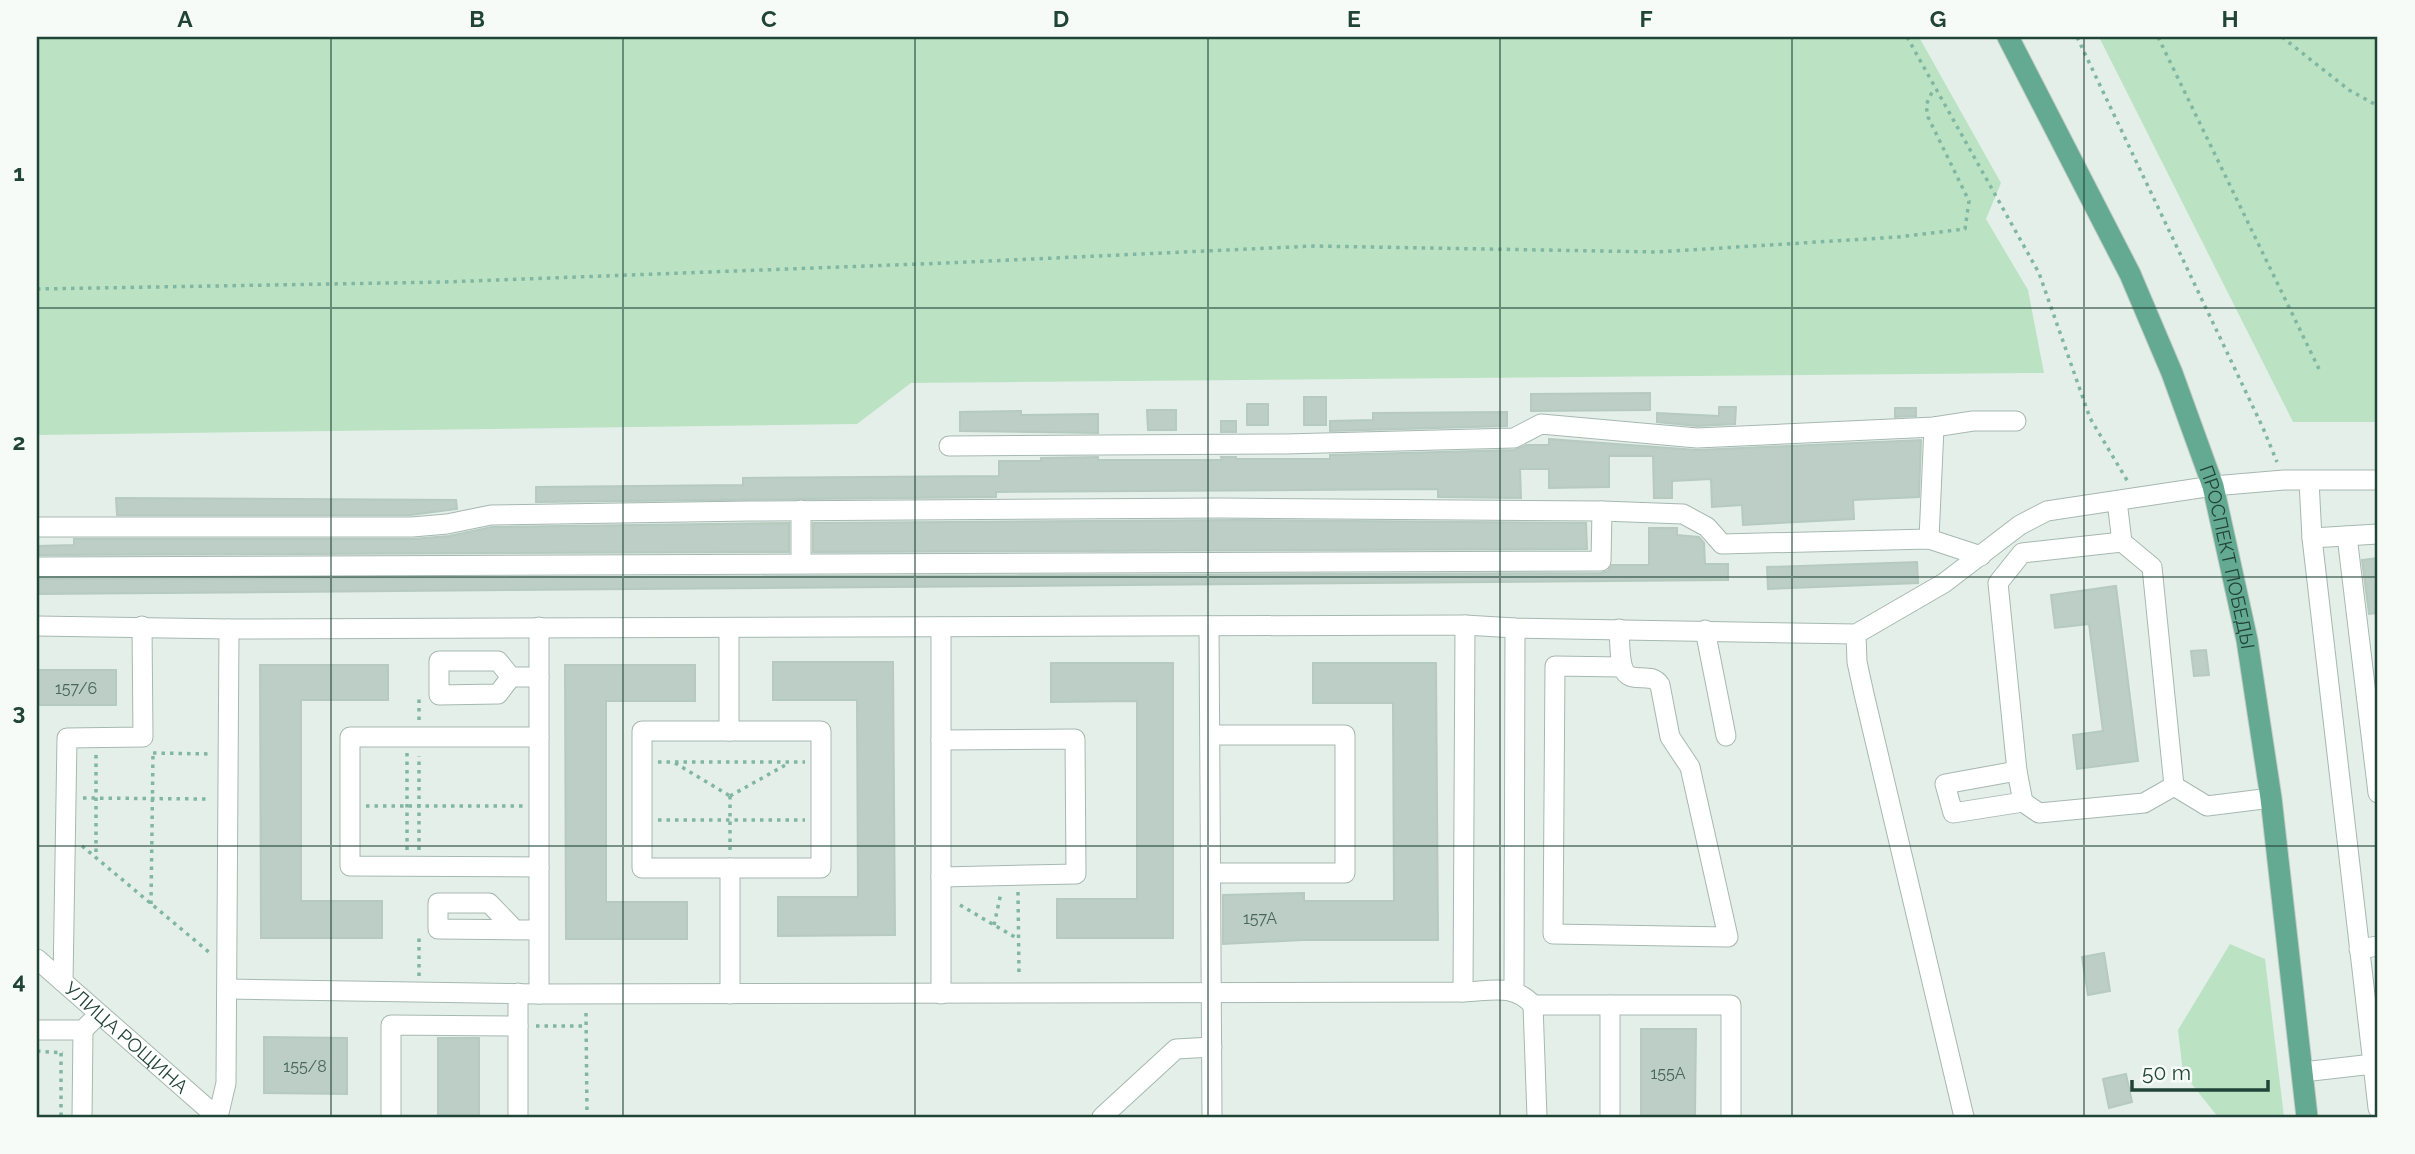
<svg xmlns="http://www.w3.org/2000/svg" width="2415" height="1154" font-family="Raleway,sans-serif">
<style>
.green{fill:#bbe3c3}
.building{fill:#bccec5;stroke:#b6cac0;stroke-width:2}
.lines{fill:none;stroke-linecap:round;stroke-linejoin:round}
.minor-casing{stroke:#a6b8b1;stroke-width:21}
.major-casing{stroke:#c1cbc7;stroke-width:23}
.path{stroke:#81b7a2;stroke-width:3.5;stroke-dasharray:3.5 5;stroke-linecap:butt}
.minor{stroke:#fff;stroke-width:19}
.major{stroke:#64aa93;stroke-width:21}
.grid{fill:none;stroke:#214438;stroke-width:2;stroke-opacity:0.55}
.labels{text-anchor:middle;stroke-width:6;stroke-linejoin:round;paint-order:stroke}
.number-label{font-size:16px;fill:#48665b}
.street-label{font-size:19px;fill:#214438;stroke:#f6fbf8}
.neatline{fill:none;stroke:#214438;stroke-width:2.5}
.grid-label{font-size:23px;text-anchor:middle;font-weight:bold;fill:#214438}
</style>
<rect width="100%" height="100%" fill="#e4efea"/>
<g class="green">
<path d="M 37,37 L 1919,37 L 2001,183 L 1986,219 L 2028,290 L 2044,373 L 911,383 L 857,424 L 37,435 Z"/>
<path d="M 2099,37 L 2378,37 L 2378,422 L 2293,422 Z"/>
<path d="M 2230,944 L 2265,959 L 2284,1117 L 2218,1117 L 2183,1073 L 2178,1030 Z"/>
</g>
<g class="building">
<path d="M 1650,393 L 1650,410 L 1531,411 L 1531,394 Z"/>
<rect x="1304" y="397" width="22" height="28"/>
<rect x="1247" y="404" width="21" height="21"/>
<path d="M 1719,407 L 1736,407 L 1735,424 L 1697,426 L 1657,422 L 1657,413 L 1719,416 Z"/>
<path d="M 1895,408 L 1916,408 L 1916,416 L 1895,417 Z"/>
<path d="M 1147,410 L 1176,410 L 1176,430 L 1148,430 Z"/>
<path d="M 1021,411 L 1021,415 L 1098,414 L 1098,433 L 960,431 L 960,412 Z"/>
<path d="M 1507,412 L 1507,426 L 1330,431 L 1330,421 L 1373,420 L 1373,413 Z"/>
<rect x="1221" y="421" width="15" height="11"/>
<path d="M 1549,439 L 1697,450 L 1921,440 L 1919,497 L 1853,500 L 1854,519 L 1743,525 L 1742,505 L 1712,507 L 1711,479 L 1672,481 L 1672,498 L 1654,498 L 1653,456 L 1609,456 L 1609,487 L 1549,488 L 1549,469 L 1520,469 L 1521,498 L 1438,497 L 1438,489 L 996,492 L 996,497 L 536,502 L 536,487 L 743,485 L 743,478 L 999,476 L 999,461 L 1041,461 L 1041,458 L 1098,457 L 1098,460 L 1222,460 L 1221,457 L 1236,457 L 1236,459 L 1330,459 L 1330,455 L 1514,450 L 1527,445 L 1549,445 Z"/>
<path d="M 116,498 L 456,500 L 457,509 L 411,515 L 117,515 Z"/>
<path d="M 1235,520 L 1586,523 L 1587,549 L 813,552 L 813,523 Z"/>
<path d="M 789,523 L 789,552 L 37,555 L 37,546 L 74,545 L 74,539 L 412,539 L 449,536 L 492,527 Z"/>
<path d="M 1649,528 L 1677,528 L 1677,535 L 1699,537 L 1704,543 L 1705,564 L 1728,564 L 1728,580 L 37,594 L 37,579 L 1601,573 L 1608,571 L 1612,565 L 1649,565 Z"/>
<path d="M 2378,558 L 2378,613 L 2369,614 L 2362,560 Z"/>
<path d="M 1917,562 L 1918,583 L 1768,589 L 1767,567 Z"/>
<path d="M 2116,586 L 2138,761 L 2077,769 L 2073,735 L 2103,731 L 2089,624 L 2055,628 L 2051,595 Z"/>
<path d="M 2206,650 L 2209,675 L 2194,676 L 2191,651 Z"/>
<path d="M 773,662 L 893,662 L 895,935 L 778,936 L 778,897 L 858,897 L 857,700 L 773,700 Z"/>
<path d="M 1051,663 L 1173,663 L 1173,938 L 1057,938 L 1057,899 L 1137,899 L 1137,701 L 1051,702 Z"/>
<path d="M 1313,663 L 1436,663 L 1438,940 L 1303,940 L 1223,944 L 1223,895 L 1304,893 L 1304,901 L 1394,901 L 1393,703 L 1313,703 Z"/>
<path d="M 260,665 L 388,665 L 388,700 L 301,700 L 301,901 L 382,901 L 382,938 L 261,938 Z"/>
<path d="M 565,665 L 695,665 L 695,701 L 606,701 L 606,902 L 687,902 L 687,939 L 566,939 Z"/>
<rect x="37" y="670" width="79" height="35"/>
<path d="M 2104,953 L 2110,991 L 2088,995 L 2082,957 Z"/>
<path d="M 1641,1029 L 1696,1029 L 1695,1117 L 1641,1117 Z"/>
<path d="M 264,1037 L 347,1038 L 347,1094 L 264,1093 Z"/>
<rect x="438" y="1038" width="41" height="79"/>
<path d="M 2126,1074 L 2132,1102 L 2109,1108 L 2103,1079 Z"/>
</g>
<g class="lines">
<defs>
<g id="minor">
<path d="M 949,446 L 1285,444 L 1514,438 L 1541,424 L 1697,438 L 1934,427 L 1973,421 L 2016,421"/>
<path d="M 2309,481 L 2312,538 L 2373,1064"/>
<path d="M 2117,501 L 2122,542"/>
<path d="M 801,510 L 801,563"/>
<path d="M 37,527 L 412,527 L 447,524 L 491,515 L 750,511 L 1221,508 L 1602,511 L 1683,514 L 1707,527 L 1722,544 L 1929,539 L 1981,556"/>
<path d="M 2347,536 L 2378,793"/>
<path d="M 2312,538 L 2378,534"/>
<path d="M 1929,539 L 1934,427"/>
<path d="M 2122,542 L 2152,567 L 2174,786 L 2144,803 L 2039,813 L 2023,802 L 2017,771 L 1998,583 L 2022,553 Z"/>
<path d="M 37,567 L 1601,561 L 1602,511"/>
<path d="M 37,626 L 229,629 L 1465,625 L 1515,628 L 1856,634 L 1944,583 L 2020,525 L 2047,511 L 2213,486 L 2284,480 L 2378,480"/>
<path d="M 1209,626 L 1212,1117"/>
<path d="M 539,627 L 539,994"/>
<path d="M 941,627 L 941,994"/>
<path d="M 729,628 L 729,731"/>
<path d="M 1619,629 C 1620,641 1619,657 1623,668 C 1629,686 1651,670 1660,685 L 1670,737 L 1690,767 L 1728,937 L 1553,934 L 1555,666 L 1622,667"/>
<path d="M 1705,630 L 1726,736"/>
<path d="M 1856,634 L 1857,662 L 1864,694 L 1964,1117"/>
<path d="M 511,677 L 498,694 L 439,695 L 439,661 L 498,661 L 511,677 L 539,677"/>
<rect x="642" y="731" width="179" height="137"/>
<path d="M 1210,735 L 1345,735 L 1345,873 L 1211,873"/>
<path d="M 539,737 L 350,737 L 350,866 L 539,867"/>
<path d="M 941,740 L 1075,739 L 1076,874 L 941,877"/>
<path d="M 2017,771 L 1945,784 L 1953,813 L 2023,802"/>
<path d="M 2174,786 L 2207,806 L 2271,798"/>
<path d="M 730,868 L 730,994"/>
<path d="M 515,930 L 489,903 L 438,903 L 438,929 L 538,930"/>
<path d="M 2359,949 L 2378,946"/>
<path id="s1" d="M 37,959 L 217,1117"/>
<path d="M 63,982 L 67,738 L 143,737 L 142,626"/>
<path d="M 228,989 L 539,994 L 1463,992 C 1491,991 1513,983 1533,1005 L 1537,1117"/>
<path d="M 1514,990 L 1515,628"/>
<path d="M 1463,992 L 1465,625"/>
<path d="M 518,993 L 518,1117"/>
<path d="M 1533,1005 L 1731,1005 L 1731,1117"/>
<path d="M 37,1030 L 83,1030 L 92,1021"/>
<path d="M 2303,1072 L 2373,1064 L 2378,1108"/>
<path d="M 82,1117 L 83,1030"/>
<path d="M 218,1117 L 226,1083 L 229,629"/>
<path d="M 391,1117 L 391,1025 L 518,1026"/>
<path d="M 1102,1117 L 1176,1049 L 1212,1047"/>
<path d="M 1610,1117 L 1610,1005"/>
</g>
<g id="major">
<path id="s2" d="M 2008,37 L 2130,274 L 2172,373 L 2213,486 L 2247,640 L 2271,798 L 2307,1117"/>
</g>
</defs>
<use href="#minor" class="minor-casing"/>
<use href="#major" class="major-casing"/>
<g class="path">
<path d="M 1907,37 L 2039,273 L 2090,418 L 2128,482"/>
<path d="M 2077,37 L 2263,428 L 2277,462"/>
<path d="M 2158,37 L 2319,369"/>
<path d="M 2282,37 L 2349,90 L 2378,106"/>
<path d="M 37,289 L 445,282 L 946,263 L 1314,246 L 1657,252 L 1898,237 L 1965,229 L 1969,201 L 1928,117 L 1926,105 L 1934,88"/>
<path d="M 419,720 L 419,696"/>
<path d="M 153,753 L 212,754"/>
<path d="M 96,755 L 96,858"/>
<path d="M 658,762 L 805,762"/>
<path d="M 675,763 L 730,796"/>
<path d="M 730,796 L 730,850"/>
<path d="M 730,796 L 789,763"/>
<path d="M 83,798 L 209,799"/>
<path d="M 366,806 L 523,806"/>
<path d="M 658,820 L 805,820"/>
<path d="M 82,846 L 210,953"/>
<path d="M 407,850 L 407,753"/>
<path d="M 419,850 L 419,756"/>
<path d="M 1018,892 L 1019,975"/>
<path d="M 151,904 L 153,753"/>
<path d="M 960,905 L 1018,939"/>
<path d="M 994,925 L 1001,893"/>
<path d="M 419,976 L 419,934"/>
<path d="M 586,1013 L 587,1117"/>
<path d="M 536,1026 L 587,1026"/>
<path d="M 37,1051 L 63,1053"/>
<path d="M 61,1053 L 61,1117"/>
</g>
<use href="#minor" class="minor"/>
<use href="#major" class="major"/>
</g>
<path class="grid" d="M 331,37 L 331,1117M 623,37 L 623,1117M 915,37 L 915,1117M 1208,37 L 1208,1117M 1500,37 L 1500,1117M 1792,37 L 1792,1117M 2084,37 L 2084,1117M 37,308 L 2378,308M 37,577 L 2378,577M 37,846 L 2378,846"/>
<g class="labels">
<g class="number-label">
<text x="76" y="694">157/6</text>
<text x="1260" y="924">157А</text>
<text x="305" y="1072">155/8</text>
<text x="1668" y="1079">155А</text>
</g>
<g class="street-label">
<text dy="7" stroke="none"><textPath href="#s2" startOffset="567">ПРОСПЕКТ ПОБЕДЫ</textPath></text>
<text dy="7" stroke="none"><textPath href="#s1" startOffset="119">УЛИЦА РОЩИНА</textPath></text>
</g>
</g>
<rect width="2415" height="1154" fill="none" stroke="#f6fbf8" stroke-width="77"/>
<path d="M2132 1080v10h136v-10" fill="none" stroke="#214438" stroke-width="3.5"/>
<text x="2142" y="1080" font-size="21" fill="#214438" stroke="#f6fbf8" stroke-width="5" paint-order="stroke">50 m</text>
<rect x="38" y="38" width="2338" height="1078" class="neatline"/>
<g class="grid-label">
<text x="185" y="27">A</text>
<text x="477" y="27">B</text>
<text x="769" y="27">C</text>
<text x="1061" y="27">D</text>
<text x="1354" y="27">E</text>
<text x="1646" y="27">F</text>
<text x="1938" y="27">G</text>
<text x="2230" y="27">H</text>
<text x="19" y="181">1</text>
<text x="19" y="450">2</text>
<text x="19" y="720">3</text>
<text x="19" y="989">4</text>
</g>
</svg>
